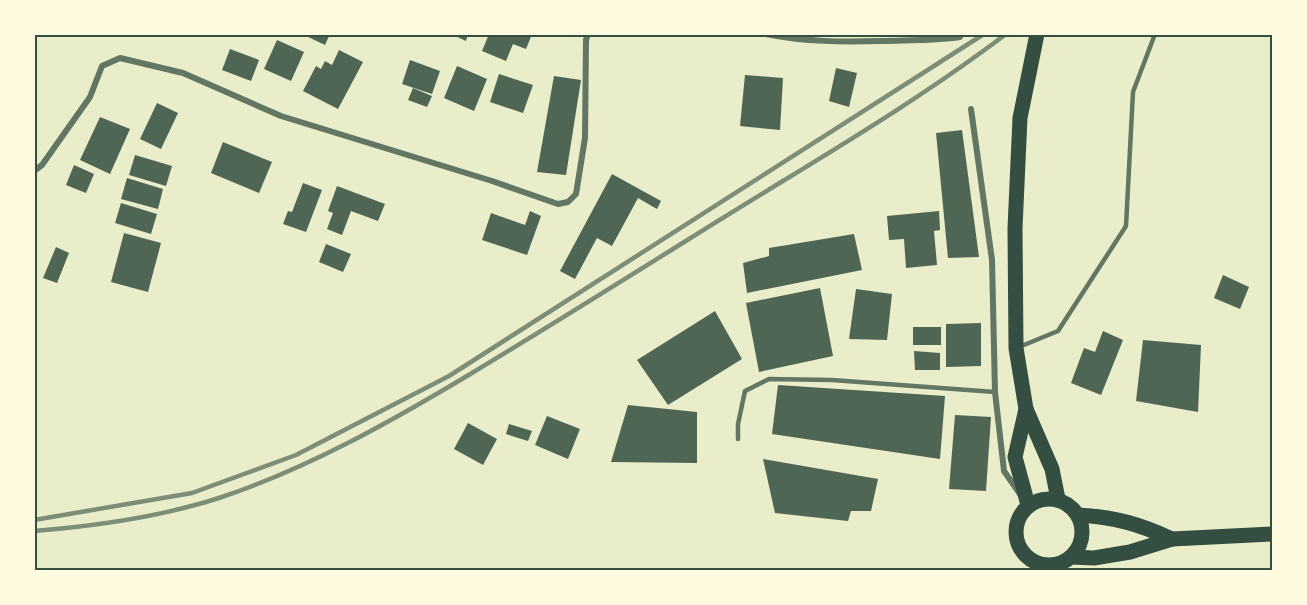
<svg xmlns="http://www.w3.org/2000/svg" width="1307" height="605" font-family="Manrope,sans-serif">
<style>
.building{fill:#4f6655}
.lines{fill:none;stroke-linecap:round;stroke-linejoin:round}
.service{stroke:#617663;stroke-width:4.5}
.minor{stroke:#617663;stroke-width:6}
.primary{stroke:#344e41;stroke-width:15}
.rail{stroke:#7c8e77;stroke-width:4.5}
.neatline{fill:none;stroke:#344e41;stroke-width:2}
</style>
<rect width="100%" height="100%" fill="#e9edc9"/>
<g class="building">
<path d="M 302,34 L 330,34 L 325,45 Z"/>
<path d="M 451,34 L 468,34 L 466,41 Z"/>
<path d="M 489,34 L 532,34 L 526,49 L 513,44 L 506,61 L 482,51 Z"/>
<path d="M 277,40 L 304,52 L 291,81 L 264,69 Z"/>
<path d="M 230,49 L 259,60 L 251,81 L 222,70 Z"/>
<path d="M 339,50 L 363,62 L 338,109 L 303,91 L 316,66 L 321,69 L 325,61 L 332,65 Z"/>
<path d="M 410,60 L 440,71 L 432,94 L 402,84 Z"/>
<path d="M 457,66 L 487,79 L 474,111 L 444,98 Z"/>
<path d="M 836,68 L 857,73 L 849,107 L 829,101 Z"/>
<path d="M 499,74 L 533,85 L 523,113 L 490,102 Z"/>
<path d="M 745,75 L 783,78 L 780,130 L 740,126 Z"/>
<path d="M 554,76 L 581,80 L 566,175 L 537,172 Z"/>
<path d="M 413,88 L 432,96 L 427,107 L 408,100 Z"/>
<path d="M 157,103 L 178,113 L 161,149 L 140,139 Z"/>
<path d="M 100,117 L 130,129 L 110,174 L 80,160 Z"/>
<path d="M 962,130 L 979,257 L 948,258 L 936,133 Z"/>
<path d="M 223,142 L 272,162 L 259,193 L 211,173 Z"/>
<path d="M 135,155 L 172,166 L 166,186 L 129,175 Z"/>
<path d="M 74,165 L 94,174 L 86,193 L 66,185 Z"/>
<path d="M 612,174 L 661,201 L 657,209 L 638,198 L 612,246 L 597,238 L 575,279 L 560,271 Z"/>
<path d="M 127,178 L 163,189 L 158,209 L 121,199 Z"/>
<path d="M 303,183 L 322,190 L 306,232 L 283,224 L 288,211 L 292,212 Z"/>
<path d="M 337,186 L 385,204 L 378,221 L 351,211 L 342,235 L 327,229 L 333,213 L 328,211 Z"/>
<path d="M 121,203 L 157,214 L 151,234 L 115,223 Z"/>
<path d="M 530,211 L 541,216 L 527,255 L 482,240 L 491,213 L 525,225 Z"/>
<path d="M 939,211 L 940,230 L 934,231 L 937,265 L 906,268 L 904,239 L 889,240 L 887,216 Z"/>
<path d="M 124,233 L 161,243 L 148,292 L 111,282 Z"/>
<path d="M 854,234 L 862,270 L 747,293 L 743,263 L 769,256 L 769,248 Z"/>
<path d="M 326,244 L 351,254 L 343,272 L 319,262 Z"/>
<path d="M 56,247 L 69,253 L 57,283 L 43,278 Z"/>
<path d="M 1223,275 L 1249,287 L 1240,309 L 1214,298 Z"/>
<path d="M 820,288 L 833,356 L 759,372 L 746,303 Z"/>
<path d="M 856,289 L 892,294 L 887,340 L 849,339 Z"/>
<path d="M 715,311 L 742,359 L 668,405 L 637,360 Z"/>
<path d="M 981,323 L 981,366 L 946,367 L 946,324 Z"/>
<rect x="913" y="327" width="28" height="18"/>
<path d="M 1103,331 L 1123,340 L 1101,395 L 1071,383 L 1084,348 L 1095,352 Z"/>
<path d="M 1143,340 L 1201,345 L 1198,412 L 1136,401 Z"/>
<path d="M 914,351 L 940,353 L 940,370 L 915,370 Z"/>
<path d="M 778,385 L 945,396 L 940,459 L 772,434 Z"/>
<path d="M 628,405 L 697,412 L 697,463 L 611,462 Z"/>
<path d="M 955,415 L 991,417 L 986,491 L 949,489 Z"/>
<path d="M 547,416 L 580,429 L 568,459 L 535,445 Z"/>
<path d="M 468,423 L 497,439 L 483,465 L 454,449 Z"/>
<path d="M 509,424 L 532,431 L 528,441 L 506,434 Z"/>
<path d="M 763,459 L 878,479 L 871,511 L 851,511 L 848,521 L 775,513 Z"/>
</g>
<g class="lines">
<g class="service">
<path d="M 1019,347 L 1058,331 L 1126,226 L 1133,92 L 1155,34"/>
<path d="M 738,439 L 738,424 L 745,391 L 769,379 L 832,380 L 995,392"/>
</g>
<g class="minor">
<path d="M 766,34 C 805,42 842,42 881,41 C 908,40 934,41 960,37 L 961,34"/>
<path d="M 971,109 L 992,260 L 995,392 L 1004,471 L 1020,494"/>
<path d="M 34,171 L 42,165 L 90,97 L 102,66 L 120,58 L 183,73 L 281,116 L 492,181 L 558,204 L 568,202 L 576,194 L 585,138 L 586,40 L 588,34"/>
</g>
<g class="primary">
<path d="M 1026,409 L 1052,469 L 1058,499"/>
<circle cx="1049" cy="532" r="33"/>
<path d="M 1028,505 L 1015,457 L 1026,409 L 1016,348 L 1015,228 L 1020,118 L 1037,34"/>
<path d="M 1078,515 C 1115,517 1139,524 1172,539"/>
<path d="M 1071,557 L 1094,558 L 1130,552 L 1172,539 L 1272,534"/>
</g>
<g class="rail">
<path d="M 34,520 L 192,493 L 296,455 L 449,376 L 984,34"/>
<path d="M 34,531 C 97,526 160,517 219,498 C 309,468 392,421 472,373 C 545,329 617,284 689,239 C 795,172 906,110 1006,34"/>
</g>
</g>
<rect width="1307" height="605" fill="none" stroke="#fefae0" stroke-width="72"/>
<rect x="36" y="36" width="1235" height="533" class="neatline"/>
</svg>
